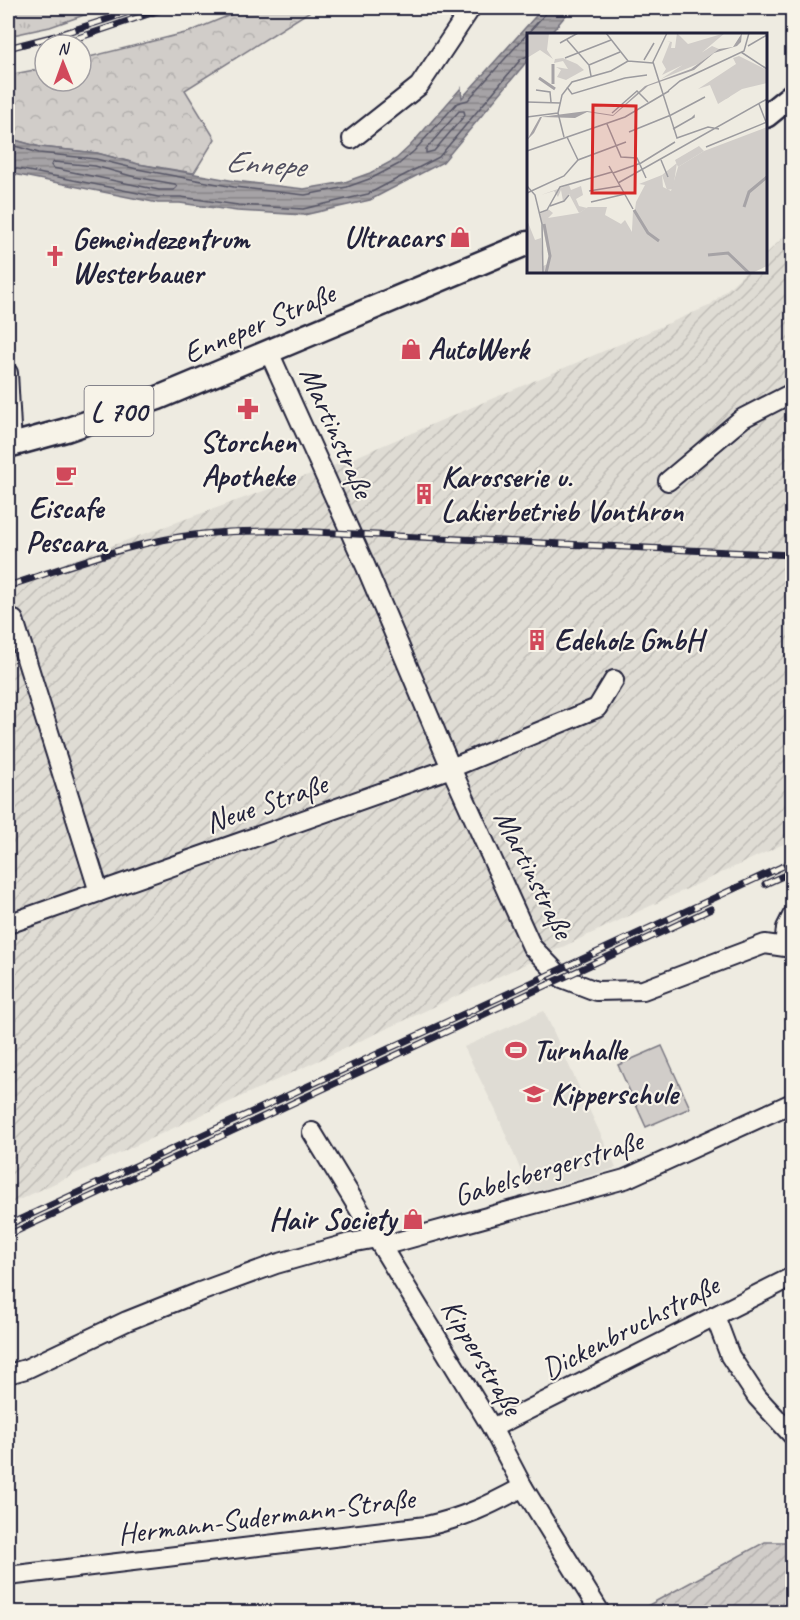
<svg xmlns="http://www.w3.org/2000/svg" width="800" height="1620" font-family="Caveat,sans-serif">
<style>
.built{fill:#dfdcd4}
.industrial{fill:url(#industrial-furrows)}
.grass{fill:url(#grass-tufts);stroke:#7a7882;stroke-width:1.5}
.forest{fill:url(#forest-crowns);stroke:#7a7882;stroke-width:1.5}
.garden{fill:url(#garden-furrows);stroke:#7a7882;stroke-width:1.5}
.pitch{fill:#d1cdc9;stroke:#7a7882;stroke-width:1.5}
.water{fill:url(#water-rules);stroke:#716f7b;stroke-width:1.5}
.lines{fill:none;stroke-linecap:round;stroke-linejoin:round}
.shore{stroke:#575666;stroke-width:1.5}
.minor-casing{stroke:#22223b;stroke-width:22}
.major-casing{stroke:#22223b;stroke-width:27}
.minor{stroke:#f7f3e8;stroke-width:18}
.major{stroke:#f7f3e8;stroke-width:22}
.rail-casing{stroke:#22223b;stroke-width:7}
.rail{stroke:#f7f3e8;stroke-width:4.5;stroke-dasharray:14;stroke-linecap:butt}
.labels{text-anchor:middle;stroke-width:4.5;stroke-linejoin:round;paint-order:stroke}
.shield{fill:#f7f3e8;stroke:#62616f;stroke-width:1.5}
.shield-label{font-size:28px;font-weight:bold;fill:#22223b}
.poi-label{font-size:30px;font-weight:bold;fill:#22223b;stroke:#f7f3e8;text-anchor:start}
.street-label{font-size:30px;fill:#22223b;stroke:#f7f3e8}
.water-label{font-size:32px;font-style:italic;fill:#504f60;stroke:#f7f3e8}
.inset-river{fill:none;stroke:#a6a3a6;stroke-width:3}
.inset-road{fill:none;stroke:#9c9b9f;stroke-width:1.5}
.view{fill:#d62828;fill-opacity:0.15;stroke:#d62828;stroke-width:3}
.inset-edge{fill:none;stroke:#22223b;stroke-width:3}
</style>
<defs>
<pattern id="industrial-furrows" width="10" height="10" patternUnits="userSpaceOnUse" patternTransform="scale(1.5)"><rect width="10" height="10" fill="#dfdcd4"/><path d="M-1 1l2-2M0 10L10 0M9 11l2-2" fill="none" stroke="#bfbcb7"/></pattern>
<pattern id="grass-tufts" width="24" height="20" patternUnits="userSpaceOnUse" patternTransform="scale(1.5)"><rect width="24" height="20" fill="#d1cdc9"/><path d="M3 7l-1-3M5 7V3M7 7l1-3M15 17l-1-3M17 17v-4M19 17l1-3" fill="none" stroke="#b3b0ae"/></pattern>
<pattern id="forest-crowns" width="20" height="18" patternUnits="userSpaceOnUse" patternTransform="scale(1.5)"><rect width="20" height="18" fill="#d1cdc9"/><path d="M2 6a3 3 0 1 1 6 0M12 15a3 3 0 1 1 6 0" fill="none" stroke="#b3b0ae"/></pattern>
<pattern id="garden-furrows" width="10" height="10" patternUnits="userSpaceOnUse" patternTransform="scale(1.5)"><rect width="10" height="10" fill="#d1cdc9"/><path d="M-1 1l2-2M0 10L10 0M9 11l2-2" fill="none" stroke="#b3b0ae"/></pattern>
<pattern id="water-rules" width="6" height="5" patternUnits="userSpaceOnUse" patternTransform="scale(1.5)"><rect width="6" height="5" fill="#a6a3a6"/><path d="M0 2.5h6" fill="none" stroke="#878488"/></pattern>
</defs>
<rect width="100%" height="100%" fill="#eeebe1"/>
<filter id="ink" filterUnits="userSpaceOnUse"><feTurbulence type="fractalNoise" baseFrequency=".0167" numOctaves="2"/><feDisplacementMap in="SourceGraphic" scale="12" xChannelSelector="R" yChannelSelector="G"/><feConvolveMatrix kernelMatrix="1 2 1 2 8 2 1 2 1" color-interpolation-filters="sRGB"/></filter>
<g filter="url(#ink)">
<path class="built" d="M 544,1011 L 616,1168 L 530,1193 L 496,1111 L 464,1047 Z"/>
<path class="industrial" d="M 792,229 L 792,840 L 8,1205 L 8,583 L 344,462 L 709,306 L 746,272 L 766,272 L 766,254 Z"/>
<path class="grass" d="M 8,8 L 104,8 L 50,27 L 8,36 Z"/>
<path class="forest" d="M 247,8 L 315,8 L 185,90 L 215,139 L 194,173 L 138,164 L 97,153 L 40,147 L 8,138 L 8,75 L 45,68 L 45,81 L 81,81 L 81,59 L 189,32 Z"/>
<path class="garden" d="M 765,1542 L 792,1542 L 792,1612 L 636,1612 Z"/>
<path class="pitch" d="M 662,1046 L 690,1108 L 646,1127 L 618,1065 Z"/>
<path class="water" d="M 543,8 L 572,8 L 550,34 L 528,34 L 528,60 L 443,162 L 370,200 L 304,215 L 237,211 L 180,203 L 158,203 L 8,173 L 8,138 L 40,147 L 97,153 L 138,164 L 235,181 L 304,189 L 345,182 L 370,173 L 396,159 L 410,146 L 461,88 L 462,98 Z"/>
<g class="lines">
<g class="shore">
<path d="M 459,111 L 464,111 L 465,115 L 434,151 L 426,153 L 426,149 Z"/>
<path d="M 8,144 L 39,153 L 96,159 L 137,169 L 234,187 L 305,195 L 347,187 L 372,178 L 399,164 L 414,151 L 457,103 L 468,100 L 545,14 L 547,8"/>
<path d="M 54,162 L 95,166 L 135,177 L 175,184 L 177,187 L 174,190 L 159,190 L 53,168 L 51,165 Z"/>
<path d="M 8,167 L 158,197 L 181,197 L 238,205 L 303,209 L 368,194 L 439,157 L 521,59 L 528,56"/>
</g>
<defs>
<g id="minor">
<path d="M 352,139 L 419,86 L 471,8"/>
<path d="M 269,352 L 366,567 L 451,768 L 532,947 L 562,978 L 596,991 L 643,990 L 765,944 L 792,948"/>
<path d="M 8,373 L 12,445"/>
<path d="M 668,481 L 743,418 L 792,393"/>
<path d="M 14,620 L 99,892"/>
<path d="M 8,924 L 451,768 L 597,708 L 614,680"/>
<path d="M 784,946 L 786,928 L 792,916"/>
<path d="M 312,1132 L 492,1428 L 523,1487 L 600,1612"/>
<path d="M 382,1246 L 625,1179 L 792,1103"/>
<path d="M 715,1316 L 730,1356 L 757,1397 L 792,1435"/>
<path d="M 8,1374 L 26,1369 L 127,1321 L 197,1293 L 276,1264 L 350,1243 L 377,1238"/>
<path d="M 492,1428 L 792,1277"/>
<path d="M 8,1576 L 426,1526 C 463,1518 490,1505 523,1487"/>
</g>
<g id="major">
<path d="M 766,116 L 792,95"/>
<path d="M 8,446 L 66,430 L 158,398 L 528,243"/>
</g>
</defs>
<use href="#minor" class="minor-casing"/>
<use href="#major" class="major-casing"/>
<use href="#minor" class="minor"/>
<use href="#major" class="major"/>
<defs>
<g id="rail">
<path d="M 75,39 L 166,8"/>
<path d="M 8,48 L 55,36 L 142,8"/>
<path d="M 8,586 C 71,566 136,540 203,534 C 240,530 277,531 314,532 L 792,555"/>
<path d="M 765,884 L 792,872"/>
<path d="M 8,1225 L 792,862"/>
<path d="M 8,1235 L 711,909"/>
</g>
</defs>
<use href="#rail" class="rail-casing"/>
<use href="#rail" class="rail"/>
</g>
</g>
<defs>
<symbol id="shop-bare" viewBox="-9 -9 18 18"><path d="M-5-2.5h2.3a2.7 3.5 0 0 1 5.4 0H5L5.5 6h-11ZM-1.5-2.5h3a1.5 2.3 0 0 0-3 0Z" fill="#d1495b" stroke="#f7f3e8" stroke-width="2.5" paint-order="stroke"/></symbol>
<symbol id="church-bare" viewBox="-9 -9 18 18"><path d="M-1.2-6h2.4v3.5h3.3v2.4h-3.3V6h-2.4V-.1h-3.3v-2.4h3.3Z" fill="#d1495b" stroke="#f7f3e8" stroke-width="2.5" paint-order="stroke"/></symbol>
<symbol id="pharmacy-bare" viewBox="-9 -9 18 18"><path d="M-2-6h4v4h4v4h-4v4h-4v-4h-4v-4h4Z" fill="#d1495b" stroke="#f7f3e8" stroke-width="2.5" paint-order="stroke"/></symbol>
<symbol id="cafe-bare" viewBox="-9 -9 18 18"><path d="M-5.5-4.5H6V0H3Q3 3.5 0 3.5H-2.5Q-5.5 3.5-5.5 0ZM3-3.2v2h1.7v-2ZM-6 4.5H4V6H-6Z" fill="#d1495b" stroke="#f7f3e8" stroke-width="2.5" paint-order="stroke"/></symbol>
<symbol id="building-bare" viewBox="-9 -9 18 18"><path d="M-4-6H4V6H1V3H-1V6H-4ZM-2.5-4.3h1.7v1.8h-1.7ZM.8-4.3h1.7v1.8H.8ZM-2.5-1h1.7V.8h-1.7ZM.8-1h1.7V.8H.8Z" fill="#d1495b" stroke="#f7f3e8" stroke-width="2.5" paint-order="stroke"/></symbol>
<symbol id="stadium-bare" viewBox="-9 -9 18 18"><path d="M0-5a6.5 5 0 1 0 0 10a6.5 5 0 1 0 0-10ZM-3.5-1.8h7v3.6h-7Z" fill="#d1495b" stroke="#f7f3e8" stroke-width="2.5" paint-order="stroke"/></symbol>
<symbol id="school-bare" viewBox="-9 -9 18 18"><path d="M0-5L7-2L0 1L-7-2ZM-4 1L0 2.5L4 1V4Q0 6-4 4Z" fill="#d1495b" stroke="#f7f3e8" stroke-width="2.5" paint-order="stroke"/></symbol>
</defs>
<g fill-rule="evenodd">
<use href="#shop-bare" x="445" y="222" width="30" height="30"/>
<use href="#church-bare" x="40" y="241" width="30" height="30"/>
<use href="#shop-bare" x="396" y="334" width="30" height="30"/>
<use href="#pharmacy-bare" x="233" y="394" width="30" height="30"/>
<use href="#cafe-bare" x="51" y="460" width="30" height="30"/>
<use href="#building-bare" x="409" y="479" width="30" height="30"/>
<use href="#building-bare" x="522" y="625" width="30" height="30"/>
<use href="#stadium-bare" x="501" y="1035" width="30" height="30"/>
<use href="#school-bare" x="519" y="1079" width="30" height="30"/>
<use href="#shop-bare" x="398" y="1204" width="30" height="30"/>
</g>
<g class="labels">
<rect class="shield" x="84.5" y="386" width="69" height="50" rx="4.5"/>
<g class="shield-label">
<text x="119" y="421">L 700</text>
</g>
<g class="poi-label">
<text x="443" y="247" text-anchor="end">Ultracars</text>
<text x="72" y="249">Gemeindezentrum<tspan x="72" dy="34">Westerbauer</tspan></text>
<text x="428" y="359">AutoWerk</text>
<text x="248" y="452" text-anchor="middle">Storchen<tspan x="248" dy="34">Apotheke</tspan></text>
<text x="441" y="487">Karosserie u.<tspan x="441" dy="34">Lakierbetrieb Vonthron</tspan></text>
<text x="66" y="518" text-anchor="middle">Eiscafe<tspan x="66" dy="34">Pescara</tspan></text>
<text x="554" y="650">Edeholz GmbH</text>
<text x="533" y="1060">Turnhalle</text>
<text x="551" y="1104">Kipperschule</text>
<text x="396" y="1229" text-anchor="end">Hair Society</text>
</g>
<g class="street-label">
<text transform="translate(259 323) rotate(-23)" y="10">Enneper Straße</text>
<text transform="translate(337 432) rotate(66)" y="10">Martinstraße</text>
<text transform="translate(266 803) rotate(-19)" y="10">Neue Straße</text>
<text transform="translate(534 874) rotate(63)" y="10">Martinstraße</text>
<text transform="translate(548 1168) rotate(-17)" y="10">Gabelsbergerstraße</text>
<text transform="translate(630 1327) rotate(-27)" y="10">Dickenbruchstraße</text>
<text transform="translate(482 1357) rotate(59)" y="10">Kipperstraße</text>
<text transform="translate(266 1516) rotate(-7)" y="10">Hermann-Sudermann-Straße</text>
</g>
<g class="water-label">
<text transform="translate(265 163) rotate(4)" y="11">Ennepe</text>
</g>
</g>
<g transform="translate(527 33)">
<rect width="240" height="240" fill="#eeebe1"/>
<path d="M 36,25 L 50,31 L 57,37 L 39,47 L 30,44 L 34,37 L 29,34 L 41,36 L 36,28 L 27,30 L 28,26 ZM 150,130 L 146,156 L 140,157 L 135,142 ZM 42,152 L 44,157 L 54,153 L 56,162 L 49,166 L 52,173 L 60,175 L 52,180 L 42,161 L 36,168 L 34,157 L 31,164 L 27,158 L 14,162 Z" fill="#d1cdc9"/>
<path d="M 0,0 L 22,0 L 20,17 L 26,26 L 13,17 L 0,25 ZM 150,0 L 161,11 L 198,0 L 166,27 L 135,42 L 139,36 L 135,29 L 143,9 L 140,8 L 145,9 L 144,15 L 148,15 ZM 185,13 L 192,16 L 171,31 L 134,46 ZM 212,23 L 240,37 L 240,50 L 215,56 L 191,71 L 183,52 L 171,56 L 209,31 L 206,25 ZM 240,94 L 240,233 L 225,240 L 0,240 L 0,187 L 8,207 L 14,205 L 16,233 L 23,230 L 13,181 L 21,176 L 26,180 L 21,185 L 52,180 L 61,174 L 80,174 L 78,182 L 94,191 L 98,187 L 105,199 L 109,169 L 118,152 L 112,151 L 135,142 L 136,154 L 144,158 L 151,134 L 177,118 Z" fill="#d1cdc9"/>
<path d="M 172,113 L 177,118 L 151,134 L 148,127 ZM 106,177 L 119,199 L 116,204 L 105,199 Z" fill="#d1cdc9"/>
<path d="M189 58a8 8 0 1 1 16 0a8 8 0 1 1-16 0Z" fill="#d1cdc9"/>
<path d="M 215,0 L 214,9 L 210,13 L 187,20 L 167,37 L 121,53 L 86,83 L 60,79 L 48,85 L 15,84 L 7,100 L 0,107 L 13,84 L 60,78 L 86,82 L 118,53 L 164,36 L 192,16 L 206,14 Z" fill="#a6a3a6"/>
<path class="inset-river" d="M 12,45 L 28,56M 26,51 L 26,31M 217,174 L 222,159 L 240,144M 107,177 L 121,200 L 132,208M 17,191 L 23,223 L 19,240M 181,222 L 201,220 L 222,240"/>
<path class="inset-road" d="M 79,0 L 101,28M 40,7 L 62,32 L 64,43M 33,10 L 51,0M 221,13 L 240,2M 214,19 L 240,36M 38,25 L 84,7M 117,27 L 127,10M 62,32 L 93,19M 98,45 L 120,42M 40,54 L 45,61 L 98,45M 9,57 L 23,59 L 24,69M 141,58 L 153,48 L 217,18 L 222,0M 136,61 L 150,105 L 181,94 L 192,96M 136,61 L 126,29 L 140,0M 0,69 L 33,70M 232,71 L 239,89M 85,80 L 110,58 L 121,69M 0,84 L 31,80M 80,91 L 94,124 L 110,125 L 119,145M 146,96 L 167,84 L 167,83 L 164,86M 102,99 L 144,82 L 178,64 L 174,66M 37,104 L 31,80 L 35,62 L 45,49 L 84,38 L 101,28 L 126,30M 40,104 L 51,127M 179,114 L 240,89M 0,118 L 98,84 L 142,58M 134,127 L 141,144M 82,133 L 106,176M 86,140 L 114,130 L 148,109M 91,150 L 240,66M 0,153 L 8,162 L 15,191 L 16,240M 62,158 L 93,153M 0,160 L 37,143 L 51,127 L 99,109M 64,169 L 98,161M 23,173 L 37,168 L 42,162M 12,180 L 20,177 L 33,154 L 85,139"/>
<path class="view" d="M 66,72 L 109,73 L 108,160 L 65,160 Z"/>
<rect width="240" height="240" class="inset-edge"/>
</g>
<rect width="800" height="1620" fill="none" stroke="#f7f3e8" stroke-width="30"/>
<rect x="15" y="15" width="770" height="1590" fill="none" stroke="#22223b" stroke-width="2" filter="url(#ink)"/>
<g transform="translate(63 63) rotate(359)"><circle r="28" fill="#f7f3e8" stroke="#a29fa3" stroke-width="1.5"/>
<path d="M0-4.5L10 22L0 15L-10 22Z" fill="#d1495b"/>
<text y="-9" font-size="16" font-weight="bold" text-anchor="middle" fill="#22223b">N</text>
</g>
</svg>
